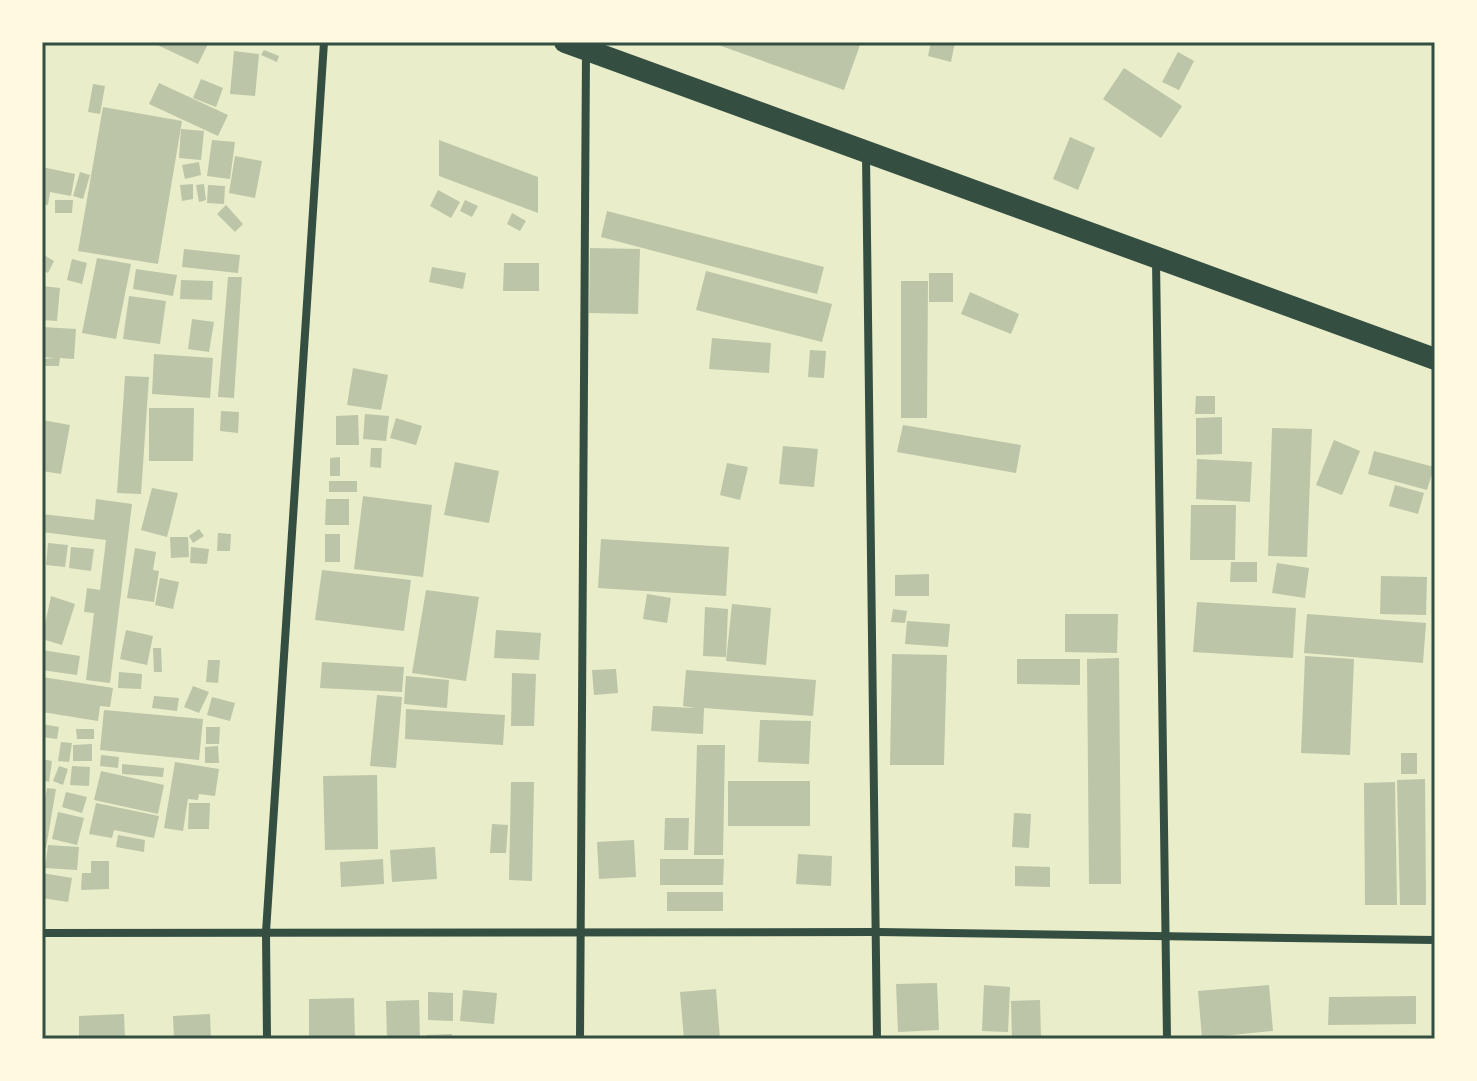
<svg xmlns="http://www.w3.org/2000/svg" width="1477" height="1081" font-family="Mulish,sans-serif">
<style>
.building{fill:#bcc5a7}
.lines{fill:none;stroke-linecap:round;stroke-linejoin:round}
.minor{stroke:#344e41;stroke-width:8}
.trunk{stroke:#344e41;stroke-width:22}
.neatline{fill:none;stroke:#344e41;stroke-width:3}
</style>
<rect width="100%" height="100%" fill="#e9edc9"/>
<g class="building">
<path d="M 151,42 L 209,42 L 198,64 Z"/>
<path d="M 710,42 L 861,42 L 844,90 Z"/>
<path d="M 931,42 L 955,42 L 951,62 L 928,56 Z"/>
<path d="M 264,50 L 279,56 L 277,62 L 261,55 Z"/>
<path d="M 234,51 L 259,54 L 255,96 L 230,94 Z"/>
<path d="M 1178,52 L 1194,61 L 1179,90 L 1162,82 Z"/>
<path d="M 1124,68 L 1182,106 L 1161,138 L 1103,99 Z"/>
<path d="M 201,79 L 223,88 L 216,107 L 193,98 Z"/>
<path d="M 159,83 L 228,115 L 218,136 L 149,104 Z"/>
<path d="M 93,84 L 105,86 L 100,114 L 88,112 Z"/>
<path d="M 103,107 L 182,121 L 158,264 L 78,251 Z"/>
<path d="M 181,129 L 204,131 L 201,160 L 179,158 Z"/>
<path d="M 1070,137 L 1095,148 L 1078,190 L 1053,179 Z"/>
<path d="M 212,140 L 235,142 L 230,179 L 207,176 Z"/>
<path d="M 439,140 L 538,177 L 538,213 L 439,176 Z"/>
<path d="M 235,156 L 262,161 L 255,198 L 229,193 Z"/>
<path d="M 199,162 L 201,175 L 185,179 L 182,165 Z"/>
<path d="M 42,167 L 75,174 L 71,196 L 50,192 L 48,205 L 42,204 Z"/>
<path d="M 80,172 L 90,175 L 83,199 L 73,196 Z"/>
<path d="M 193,184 L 193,199 L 182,201 L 180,185 Z"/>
<path d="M 204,184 L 206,200 L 199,202 L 196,185 Z"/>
<path d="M 208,185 L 225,186 L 224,204 L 207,203 Z"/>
<path d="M 438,190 L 460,202 L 451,218 L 430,206 Z"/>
<path d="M 55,200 L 73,200 L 72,213 L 55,213 Z"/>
<path d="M 465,200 L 478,206 L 472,217 L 460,211 Z"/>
<path d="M 226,205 L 243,224 L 235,232 L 217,214 Z"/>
<path d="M 607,211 L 824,267 L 817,294 L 601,237 Z"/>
<path d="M 512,213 L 526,221 L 520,231 L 507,224 Z"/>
<path d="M 590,248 L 640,249 L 638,314 L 589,313 Z"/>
<path d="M 184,249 L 240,255 L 238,273 L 182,267 Z"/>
<path d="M 42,254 L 54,261 L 48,273 L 42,270 Z"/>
<path d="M 97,258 L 131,264 L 116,339 L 82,333 Z"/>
<path d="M 72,259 L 87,263 L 82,284 L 67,280 Z"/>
<path d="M 504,263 L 539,263 L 539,291 L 503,291 Z"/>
<path d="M 432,267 L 466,273 L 463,289 L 429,282 Z"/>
<path d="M 136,269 L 177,275 L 173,296 L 133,289 Z"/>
<path d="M 706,271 L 832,304 L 822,342 L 696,310 Z"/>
<rect x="929" y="273" width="24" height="29"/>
<path d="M 228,277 L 242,277 L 234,398 L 218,397 Z"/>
<path d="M 181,280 L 213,281 L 212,300 L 180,299 Z"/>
<path d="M 901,281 L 928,281 L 927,418 L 901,418 Z"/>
<path d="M 42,286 L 60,288 L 57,321 L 42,320 Z"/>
<path d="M 970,292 L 1019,314 L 1011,334 L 961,314 Z"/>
<path d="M 129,296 L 166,301 L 160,344 L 123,339 Z"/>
<path d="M 192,319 L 214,322 L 209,352 L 188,349 Z"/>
<path d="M 42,327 L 76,329 L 74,359 L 60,358 L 59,366 L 42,366 L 42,359 L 54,358 L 42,357 Z"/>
<path d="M 712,338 L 771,343 L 769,373 L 709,369 Z"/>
<path d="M 810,350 L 826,351 L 824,378 L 808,377 Z"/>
<path d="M 154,354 L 213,358 L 210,398 L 152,394 Z"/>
<path d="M 353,368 L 388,375 L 381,410 L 347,405 Z"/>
<path d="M 125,376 L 149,377 L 141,494 L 117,493 Z"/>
<path d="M 1196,396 L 1215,396 L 1215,414 L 1195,414 Z"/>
<path d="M 149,408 L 194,408 L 193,461 L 149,461 Z"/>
<path d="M 221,411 L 239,412 L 238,433 L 220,431 Z"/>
<path d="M 365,414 L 389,416 L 386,441 L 363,439 Z"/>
<path d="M 358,415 L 359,445 L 336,445 L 336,416 Z"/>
<path d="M 1222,417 L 1222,454 L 1196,455 L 1196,418 Z"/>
<path d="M 396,418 L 422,426 L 416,445 L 390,438 Z"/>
<path d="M 42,420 L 70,425 L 61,474 L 42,471 Z"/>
<path d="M 903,425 L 1021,445 L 1016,473 L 897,452 Z"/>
<path d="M 1272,428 L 1312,429 L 1307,557 L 1268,556 Z"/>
<path d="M 1334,440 L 1360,451 L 1342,495 L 1316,485 Z"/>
<path d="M 783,446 L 818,449 L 814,487 L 779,484 Z"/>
<path d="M 371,448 L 382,448 L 381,468 L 370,467 Z"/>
<path d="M 1374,451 L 1434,467 L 1427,490 L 1368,474 Z"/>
<path d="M 340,457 L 340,476 L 330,476 L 330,458 Z"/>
<path d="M 1197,459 L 1252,462 L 1250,502 L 1196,499 Z"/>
<path d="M 455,462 L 499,471 L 489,523 L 444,515 Z"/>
<path d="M 727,463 L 748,467 L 740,500 L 720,495 Z"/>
<rect x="329" y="481" width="28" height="11"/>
<path d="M 1395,485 L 1424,493 L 1418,514 L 1389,506 Z"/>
<path d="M 152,488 L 178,493 L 167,537 L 141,530 Z"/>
<path d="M 363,496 L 432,505 L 423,577 L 354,569 Z"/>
<path d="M 96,499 L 132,504 L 110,683 L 86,680 L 94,613 L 84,612 L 87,588 L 100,590 L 106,540 L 42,532 L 42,514 L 94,520 Z"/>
<path d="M 326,499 L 349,499 L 349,525 L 325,525 Z"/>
<path d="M 1191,505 L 1236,505 L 1235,560 L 1190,560 Z"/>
<path d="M 199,529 L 204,536 L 193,543 L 189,536 Z"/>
<path d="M 218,533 L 231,534 L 230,551 L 217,551 Z"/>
<rect x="325" y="534" width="15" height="28"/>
<path d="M 170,537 L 188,537 L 189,557 L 171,558 Z"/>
<path d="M 601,539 L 729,547 L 726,596 L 598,588 Z"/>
<path d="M 48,543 L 68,545 L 65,567 L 46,565 Z"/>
<path d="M 71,547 L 94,549 L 91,571 L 69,568 Z"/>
<path d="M 191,547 L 209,549 L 207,564 L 190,563 Z"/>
<path d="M 135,548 L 156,552 L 153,570 L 159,571 L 154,602 L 127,598 Z"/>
<path d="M 1231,562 L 1257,562 L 1257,582 L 1230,582 Z"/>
<path d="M 1277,563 L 1309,568 L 1305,598 L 1272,593 Z"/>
<path d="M 322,570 L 411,580 L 404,631 L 315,620 Z"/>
<path d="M 929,574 L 929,596 L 895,596 L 895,575 Z"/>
<path d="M 1381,576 L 1427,577 L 1426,615 L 1380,614 Z"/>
<path d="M 160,578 L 179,582 L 173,609 L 155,605 Z"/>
<path d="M 426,590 L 479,597 L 466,681 L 412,673 Z"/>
<path d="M 647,594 L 671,598 L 667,623 L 643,619 Z"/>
<path d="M 51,596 L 75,604 L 62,645 L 42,639 Z"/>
<path d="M 1197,602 L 1296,608 L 1293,658 L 1193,652 Z"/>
<path d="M 732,604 L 771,608 L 766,665 L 726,661 Z"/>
<path d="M 705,607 L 728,609 L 726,657 L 703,656 Z"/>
<path d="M 893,609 L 907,611 L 905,623 L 891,622 Z"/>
<path d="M 1065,614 L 1118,614 L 1117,653 L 1065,652 Z"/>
<path d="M 1307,614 L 1426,623 L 1423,663 L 1304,653 Z"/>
<path d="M 907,621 L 950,624 L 948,647 L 905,644 Z"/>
<path d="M 126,630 L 153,636 L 147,665 L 120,659 Z"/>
<path d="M 496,630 L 541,633 L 539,660 L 494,658 Z"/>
<path d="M 153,648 L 161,648 L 162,672 L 154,672 Z"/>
<path d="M 42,650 L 80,656 L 77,675 L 42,670 Z"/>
<path d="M 892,654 L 947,655 L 944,765 L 890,765 Z"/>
<path d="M 1305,656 L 1354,659 L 1350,755 L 1301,753 Z"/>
<path d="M 1119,658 L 1121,884 L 1089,884 L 1087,659 Z"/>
<path d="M 1017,659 L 1080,659 L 1080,685 L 1017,684 Z"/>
<path d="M 208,660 L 220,660 L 218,683 L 206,682 Z"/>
<path d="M 322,662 L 404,667 L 402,692 L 320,688 Z"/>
<path d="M 616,669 L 618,693 L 594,695 L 592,670 Z"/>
<path d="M 686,670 L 816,680 L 813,716 L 704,708 L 703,734 L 651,731 L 653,706 L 695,708 L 683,706 Z"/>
<path d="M 119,672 L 142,674 L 141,689 L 118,688 Z"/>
<path d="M 512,673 L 536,674 L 534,726 L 511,726 Z"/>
<path d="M 406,676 L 449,680 L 447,708 L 404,704 Z"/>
<path d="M 42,677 L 113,688 L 110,707 L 100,706 L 98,721 L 42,712 Z"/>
<path d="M 193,686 L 209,692 L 199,713 L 184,707 Z"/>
<path d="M 377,695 L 402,697 L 396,768 L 370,766 Z"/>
<path d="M 154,696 L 179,698 L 177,711 L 152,708 Z"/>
<path d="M 212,697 L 235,703 L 230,721 L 207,715 Z"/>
<path d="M 406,709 L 505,715 L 503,745 L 405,739 Z"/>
<path d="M 104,710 L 203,719 L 199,760 L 100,750 Z"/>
<path d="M 760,720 L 811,721 L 809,764 L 758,762 Z"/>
<path d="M 42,724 L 59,727 L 57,739 L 42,737 Z"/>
<path d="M 206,727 L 220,727 L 219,744 L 206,744 Z"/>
<path d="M 76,729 L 94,729 L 94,739 L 77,739 Z"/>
<path d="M 61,742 L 72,743 L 69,762 L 58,761 Z"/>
<path d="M 92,744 L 92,761 L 73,761 L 73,745 Z"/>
<path d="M 697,745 L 725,745 L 723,855 L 694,855 Z"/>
<path d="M 218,746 L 219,763 L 205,763 L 205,747 Z"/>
<rect x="1401" y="753" width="16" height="21"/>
<path d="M 101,755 L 119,757 L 118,768 L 100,766 Z"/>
<path d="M 42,759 L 52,761 L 49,782 L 42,780 Z"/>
<path d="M 175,762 L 219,769 L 215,796 L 199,794 L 198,800 L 188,799 L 183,831 L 164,828 Z"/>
<path d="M 122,764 L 164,768 L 163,777 L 122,774 Z"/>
<path d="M 59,766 L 68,769 L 63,785 L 53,781 Z"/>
<path d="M 72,766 L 90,767 L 89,786 L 70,785 Z"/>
<path d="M 101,771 L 164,785 L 158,814 L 94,800 Z"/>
<path d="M 377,775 L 378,849 L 325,850 L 323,776 Z"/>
<path d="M 1425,779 L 1426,905 L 1400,905 L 1397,780 Z"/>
<rect x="728" y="781" width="82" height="45"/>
<path d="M 511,782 L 534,782 L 532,881 L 509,880 Z"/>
<path d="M 1395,782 L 1397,905 L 1365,905 L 1364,783 Z"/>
<path d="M 47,788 L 56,789 L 46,848 L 42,848 L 42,811 Z"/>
<path d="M 66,792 L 87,797 L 82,813 L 62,807 Z"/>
<path d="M 96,803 L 159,816 L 154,838 L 114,830 L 112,838 L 89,834 Z"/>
<path d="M 189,803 L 210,803 L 209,829 L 188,829 Z"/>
<path d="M 58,812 L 84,818 L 77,845 L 52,839 Z"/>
<path d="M 1014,813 L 1031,814 L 1029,848 L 1012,847 Z"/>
<path d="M 665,818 L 689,818 L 688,850 L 664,850 Z"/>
<path d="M 492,824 L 508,825 L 506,853 L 490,853 Z"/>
<path d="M 118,835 L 145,840 L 144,852 L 116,847 Z"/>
<path d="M 634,840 L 636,877 L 599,879 L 597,842 Z"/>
<path d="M 48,845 L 79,847 L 77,870 L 45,868 Z"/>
<path d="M 435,847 L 437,879 L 392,882 L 390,850 Z"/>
<path d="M 798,854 L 832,856 L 831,886 L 796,884 Z"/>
<path d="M 383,859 L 384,884 L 341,887 L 340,862 Z"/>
<path d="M 660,859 L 724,859 L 723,885 L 660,885 Z"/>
<path d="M 91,861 L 109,861 L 109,889 L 81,890 L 82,873 L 91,873 Z"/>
<path d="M 1015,866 L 1050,867 L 1050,887 L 1015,886 Z"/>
<path d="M 42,873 L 72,878 L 68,902 L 42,898 Z"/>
<rect x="667" y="892" width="56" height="19"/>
<path d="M 937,983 L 939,1030 L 898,1032 L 896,984 Z"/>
<path d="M 984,985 L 1010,987 L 1008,1032 L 982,1031 Z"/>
<path d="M 1269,985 L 1273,1031 L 1202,1038 L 1198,991 Z"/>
<path d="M 716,989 L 720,1039 L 684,1039 L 680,992 Z"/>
<path d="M 463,990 L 497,993 L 494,1024 L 460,1021 Z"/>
<path d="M 428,992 L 453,993 L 453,1021 L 428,1020 Z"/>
<path d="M 1416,996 L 1416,1024 L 1328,1025 L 1329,997 Z"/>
<path d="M 354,998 L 355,1039 L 309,1039 L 309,999 Z"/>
<path d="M 419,1000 L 420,1039 L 387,1039 L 386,1001 Z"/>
<path d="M 1040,1000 L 1041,1039 L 1012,1039 L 1011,1001 Z"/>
<path d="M 124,1014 L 125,1039 L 79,1039 L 79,1016 Z"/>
<path d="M 210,1014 L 211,1039 L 174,1039 L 173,1016 Z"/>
<path d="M 452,1034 L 452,1039 L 426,1039 L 426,1035 Z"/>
</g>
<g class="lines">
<g class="minor">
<path d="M 866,155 L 877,1039"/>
<path d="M 1156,260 L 1167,1039"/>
<path d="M 42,933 L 878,932 L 1435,940"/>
<path d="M 267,1039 L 266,932 L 324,42"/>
<path d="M 580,1039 L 586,52"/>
</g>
<path class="trunk" d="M 565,42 L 1435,359"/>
</g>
<rect width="1477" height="1081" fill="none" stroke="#fefae0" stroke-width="88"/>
<rect x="44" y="44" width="1389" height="993" class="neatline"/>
</svg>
